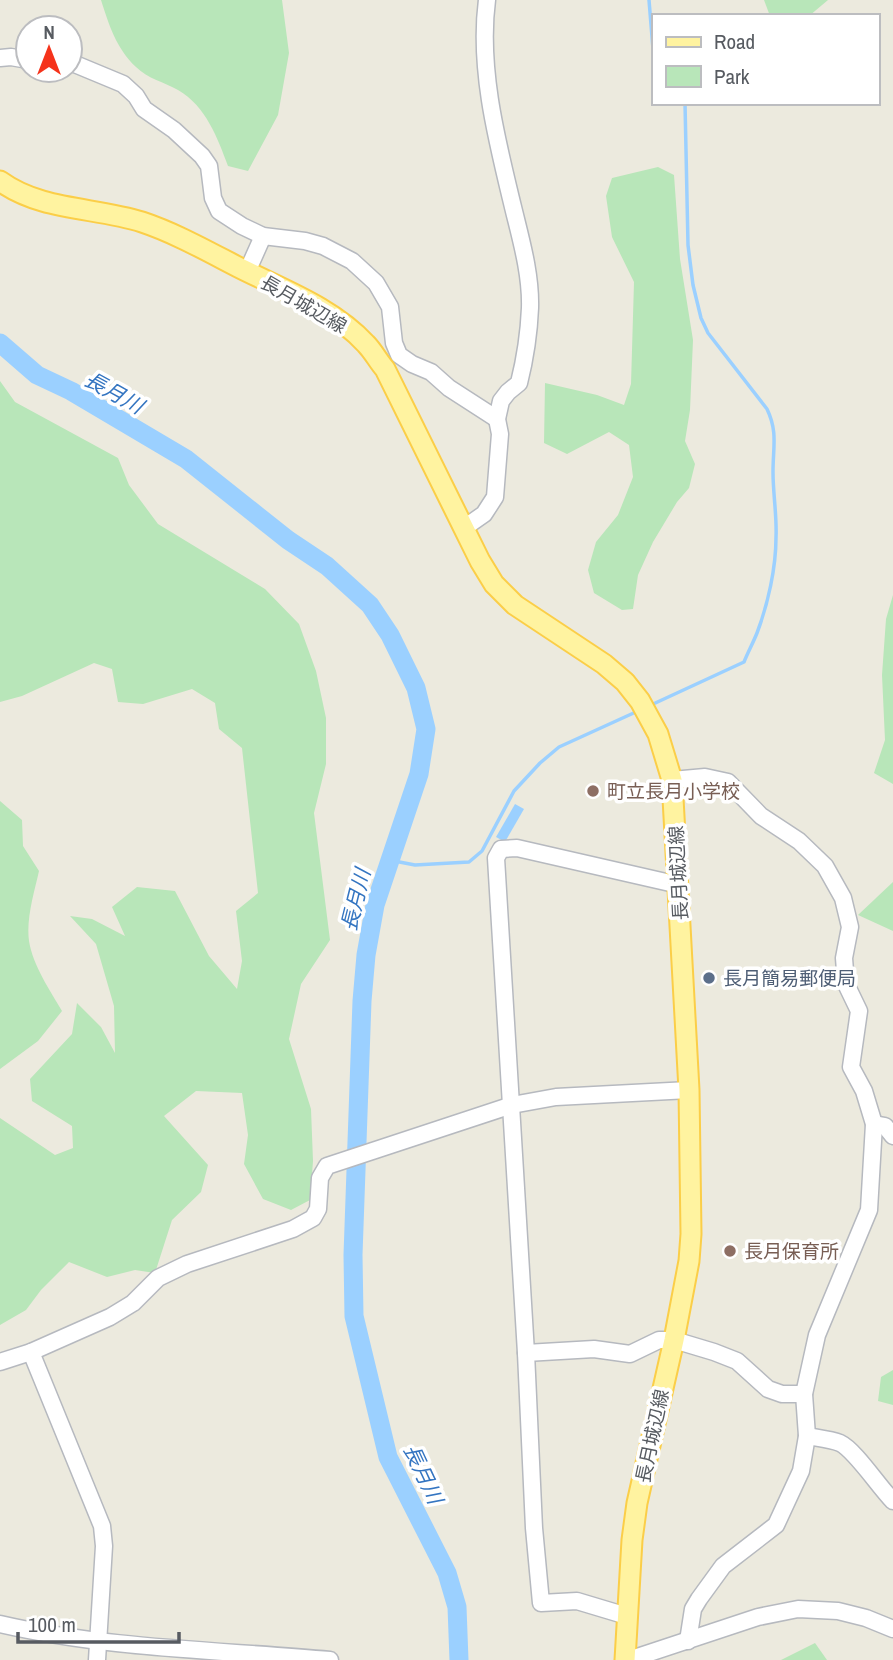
<svg xmlns="http://www.w3.org/2000/svg" width="893" height="1660" font-family="'Archivo Narrow','Noto Sans JP',sans-serif">
<style>
.green{fill:#b8e6b9}
.water{fill:#9bd0ff}
.lines{fill:none;stroke-linecap:round;stroke-linejoin:round}
.stream{stroke:#9bd0ff;stroke-width:3.5}
.river{stroke:#9bd0ff;stroke-width:19}
.minor-casing{stroke:#b6b9bf;stroke-width:19}
.major-casing{stroke:#fbce48;stroke-width:23}
.minor{stroke:#fff;stroke-width:16}
.major{stroke:#fff3a0;stroke-width:19}
.education-dot{fill:#8d6e63;stroke:#fff;stroke-width:2.5}
.service-dot{fill:#5c6f8a;stroke:#fff;stroke-width:2.5}
.labels{text-anchor:middle;stroke-width:7;stroke-linejoin:round;paint-order:stroke}
.street-label{font-size:19px;fill:#575b61;stroke:#fff}
.education-label{font-size:19px;fill:#785e54;stroke:#fff;text-anchor:start}
.service-label{font-size:19px;fill:#4e5e75;stroke:#fff;text-anchor:start}
.water-label{font-size:21px;font-style:italic;fill:#3475c1;stroke:#fff}
</style>
<rect width="100%" height="100%" fill="#eceade"/>
<g class="green">
<path d="M 101,0 L 282,0 L 289,53 L 278,115 L 248,171 L 228,166 C 218,139 206,106 178,90 C 164,82 148,79 136,67 C 116,48 109,25 101,0 Z"/>
<path d="M 764,0 L 828,0 L 809,16 L 770,16 Z"/>
<path d="M 658,167 L 674,175 L 680,259 L 693,340 L 690,410 L 685,441 L 695,464 L 689,488 L 677,502 L 653,542 L 638,575 L 633,609 L 622,610 L 594,593 L 588,570 L 596,542 L 618,515 L 633,477 L 629,445 L 609,432 L 567,454 L 544,443 L 545,383 L 597,395 L 624,405 L 631,384 L 634,282 L 612,237 L 606,196 L 612,178 Z"/>
<path d="M 0,381 L 15,402 L 118,458 L 129,485 L 158,524 L 265,589 L 299,624 L 316,671 L 326,718 L 326,764 L 314,813 L 330,940 L 301,984 L 289,1039 L 311,1109 L 313,1161 L 310,1200 L 291,1210 L 263,1199 L 244,1164 L 248,1135 L 242,1093 L 196,1091 L 164,1116 L 208,1165 L 201,1192 L 172,1220 L 155,1273 L 135,1270 L 107,1277 L 69,1262 L 41,1290 L 26,1310 L 0,1325 L 0,1118 L 55,1155 L 73,1148 L 72,1126 L 32,1101 L 30,1079 L 72,1034 L 77,1003 L 101,1027 L 115,1053 L 114,1006 L 96,944 L 70,916 L 92,919 L 125,936 L 112,907 L 137,887 L 175,891 L 209,956 L 237,989 L 242,961 L 236,911 L 258,893 L 242,748 L 219,729 L 215,703 L 192,689 L 143,704 L 118,702 L 112,669 L 94,663 L 22,696 L 0,702 Z"/>
<path d="M 893,595 L 893,784 L 874,773 L 885,740 L 882,675 L 886,619 Z"/>
<path d="M 0,801 L 22,820 L 23,846 L 39,871 C 34,893 26,919 29,941 C 33,966 50,990 62,1011 L 38,1041 L 0,1069 Z"/>
<path d="M 893,882 L 893,931 L 858,915 Z"/>
<path d="M 893,1370 L 893,1405 L 878,1401 L 881,1377 Z"/>
<path d="M 815,1643 L 827,1660 L 781,1660 Z"/>
</g>
<path class="water" d="M 515,804 L 524,809 L 505,842 L 496,837 Z"/>
<g class="lines">
<g class="stream">
<path d="M 649,0 L 653,49"/>
<path d="M 651,705 L 744,662 C 748,652 753,643 757,633 C 768,604 776,568 776,537 C 777,516 773,494 773,472 C 773,447 778,432 767,409 L 708,333 L 701,318 L 693,285 L 688,245 L 685,103"/>
<path d="M 389,860 L 415,865 L 469,862 L 482,851 L 514,791 L 540,763 L 559,747 L 638,711"/>
</g>
<path class="river" d="M 0,343 L 37,375 L 71,391 L 186,459 L 288,540 L 327,566 L 370,605 L 390,635 L 416,688 L 426,729 L 419,774 L 375,905 L 366,955 L 362,1001 L 353,1255 L 354,1316 L 388,1457 L 447,1573 L 457,1607 L 459,1660"/>
<defs>
<g id="minor">
<path d="M 0,58 L 11,57 L 28,60"/>
<path d="M 70,62 L 123,84 L 136,96 L 144,109 L 174,130 L 202,156 L 209,166 L 213,198 L 219,211 L 242,226 L 263,236 L 305,241 L 323,246 L 352,261 L 376,283 L 390,307 L 394,343 L 399,355 L 412,364 L 431,372 L 449,388 L 497,419"/>
<path d="M 247,272 L 263,236"/>
<path d="M 464,528 L 484,514 L 495,497 L 500,434 L 497,419 L 501,401 L 508,392 L 519,383 C 525,359 529,332 530,308 C 531,274 521,240 513,207 C 497,141 478,68 487,0"/>
<path d="M 672,780 L 705,777 L 728,782 L 761,816 L 799,841 L 825,866 L 843,898 L 850,927 L 844,958 L 846,984 L 859,1011 L 851,1067 L 864,1091 L 874,1124 L 869,1210 L 817,1335 L 804,1394 L 807,1436 L 801,1471 L 776,1525 L 723,1566 L 699,1599 L 693,1609 L 688,1641"/>
<path d="M 874,1124 L 885,1126 L 893,1136"/>
<path d="M 31,1352 L 102,1526 L 104,1546 L 97,1660"/>
<path d="M 526,1353 L 594,1349 L 630,1354 L 659,1340 L 674,1340 L 714,1352 L 737,1361 L 768,1389 L 782,1394 L 804,1394"/>
<path d="M 0,1362 L 31,1352 L 110,1317 L 133,1303 L 158,1278 L 187,1264 L 293,1229 L 313,1218 L 318,1209 L 320,1178 L 327,1166 L 512,1105 L 556,1097 L 689,1090"/>
<path d="M 807,1436 C 817,1438 830,1439 840,1443 C 855,1450 879,1487 893,1501"/>
<path d="M 627,1616 L 577,1601 L 541,1603 L 534,1528 L 526,1353 L 496,858 L 501,849 L 517,848 L 679,885"/>
<path d="M 0,1624 C 108,1649 220,1650 330,1660"/>
<path d="M 628,1660 L 758,1617 L 798,1609 L 838,1611 L 866,1618 L 893,1629"/>
</g>
<path id="major" d="M 0,181 C 41,211 95,207 142,222 C 175,233 207,251 238,267 C 281,289 332,307 366,344 C 373,351 378,361 385,369 L 480,561 L 494,584 L 515,605 L 604,664 L 625,682 L 640,701 L 658,734 L 672,780 L 689,1090 L 691,1234 L 689,1261 L 674,1340 L 637,1503 L 632,1540 L 625,1660"/>
</defs>
<use href="#minor" class="minor-casing"/>
<use href="#major" class="major-casing"/>
<use href="#minor" class="minor"/>
<use href="#major" class="major"/>
</g>
<g class="education-dot">
<circle cx="593" cy="791" r="7"/>
<circle cx="730" cy="1251" r="7"/>
</g>
<circle class="service-dot" cx="709" cy="978" r="7"/>
<g class="labels">
<g class="street-label">
<text transform="translate(304 304) rotate(30)" y="7">長月城辺線</text>
<text transform="translate(678 873) rotate(-93)" y="7">長月城辺線</text>
<text transform="translate(652 1436) rotate(-78)" y="7">長月城辺線</text>
</g>
<g class="education-label">
<text x="607" y="798">町立長月小学校</text>
<text x="744" y="1258">長月保育所</text>
</g>
<g class="service-label">
<text x="723" y="985">長月簡易郵便局</text>
</g>
<g class="water-label">
<text transform="translate(114 393) rotate(29)" y="7">長月川</text>
<text transform="translate(356 900) rotate(-76)" y="7">長月川</text>
<text transform="translate(423 1474) rotate(65)" y="7">長月川</text>
</g>
</g>
<rect x="652" y="14" width="228" height="91" fill="#ffffff" stroke="#bcbdc0" stroke-width="2"/>
<rect x="666" y="37" width="35" height="10" fill="#fff3a0" stroke="#bcbdc0" stroke-width="2"/>
<text x="714" y="49" font-size="21" fill="#575b61">Road</text>
<rect x="666" y="66" width="35" height="21" fill="#b8e6b9" stroke="#bcbdc0" stroke-width="2"/>
<text x="714" y="84" font-size="21" fill="#575b61">Park</text>
<g transform="translate(49 49)"><circle r="33" fill="#ffffff" stroke="#bcbdc0" stroke-width="2"/>
<path d="M0-5L12 26L0 18L-12 26Z" fill="#f5331b"/>
<text y="-10" font-size="19" font-weight="bold" text-anchor="middle" fill="#575b61">N</text>
</g>
<path d="M18 1632v10h161v-10" fill="none" stroke="#575b61" stroke-width="3.5"/>
<text x="28" y="1632" font-size="21" fill="#575b61" stroke="#ffffff" stroke-width="5" paint-order="stroke">100 m</text>
</svg>
